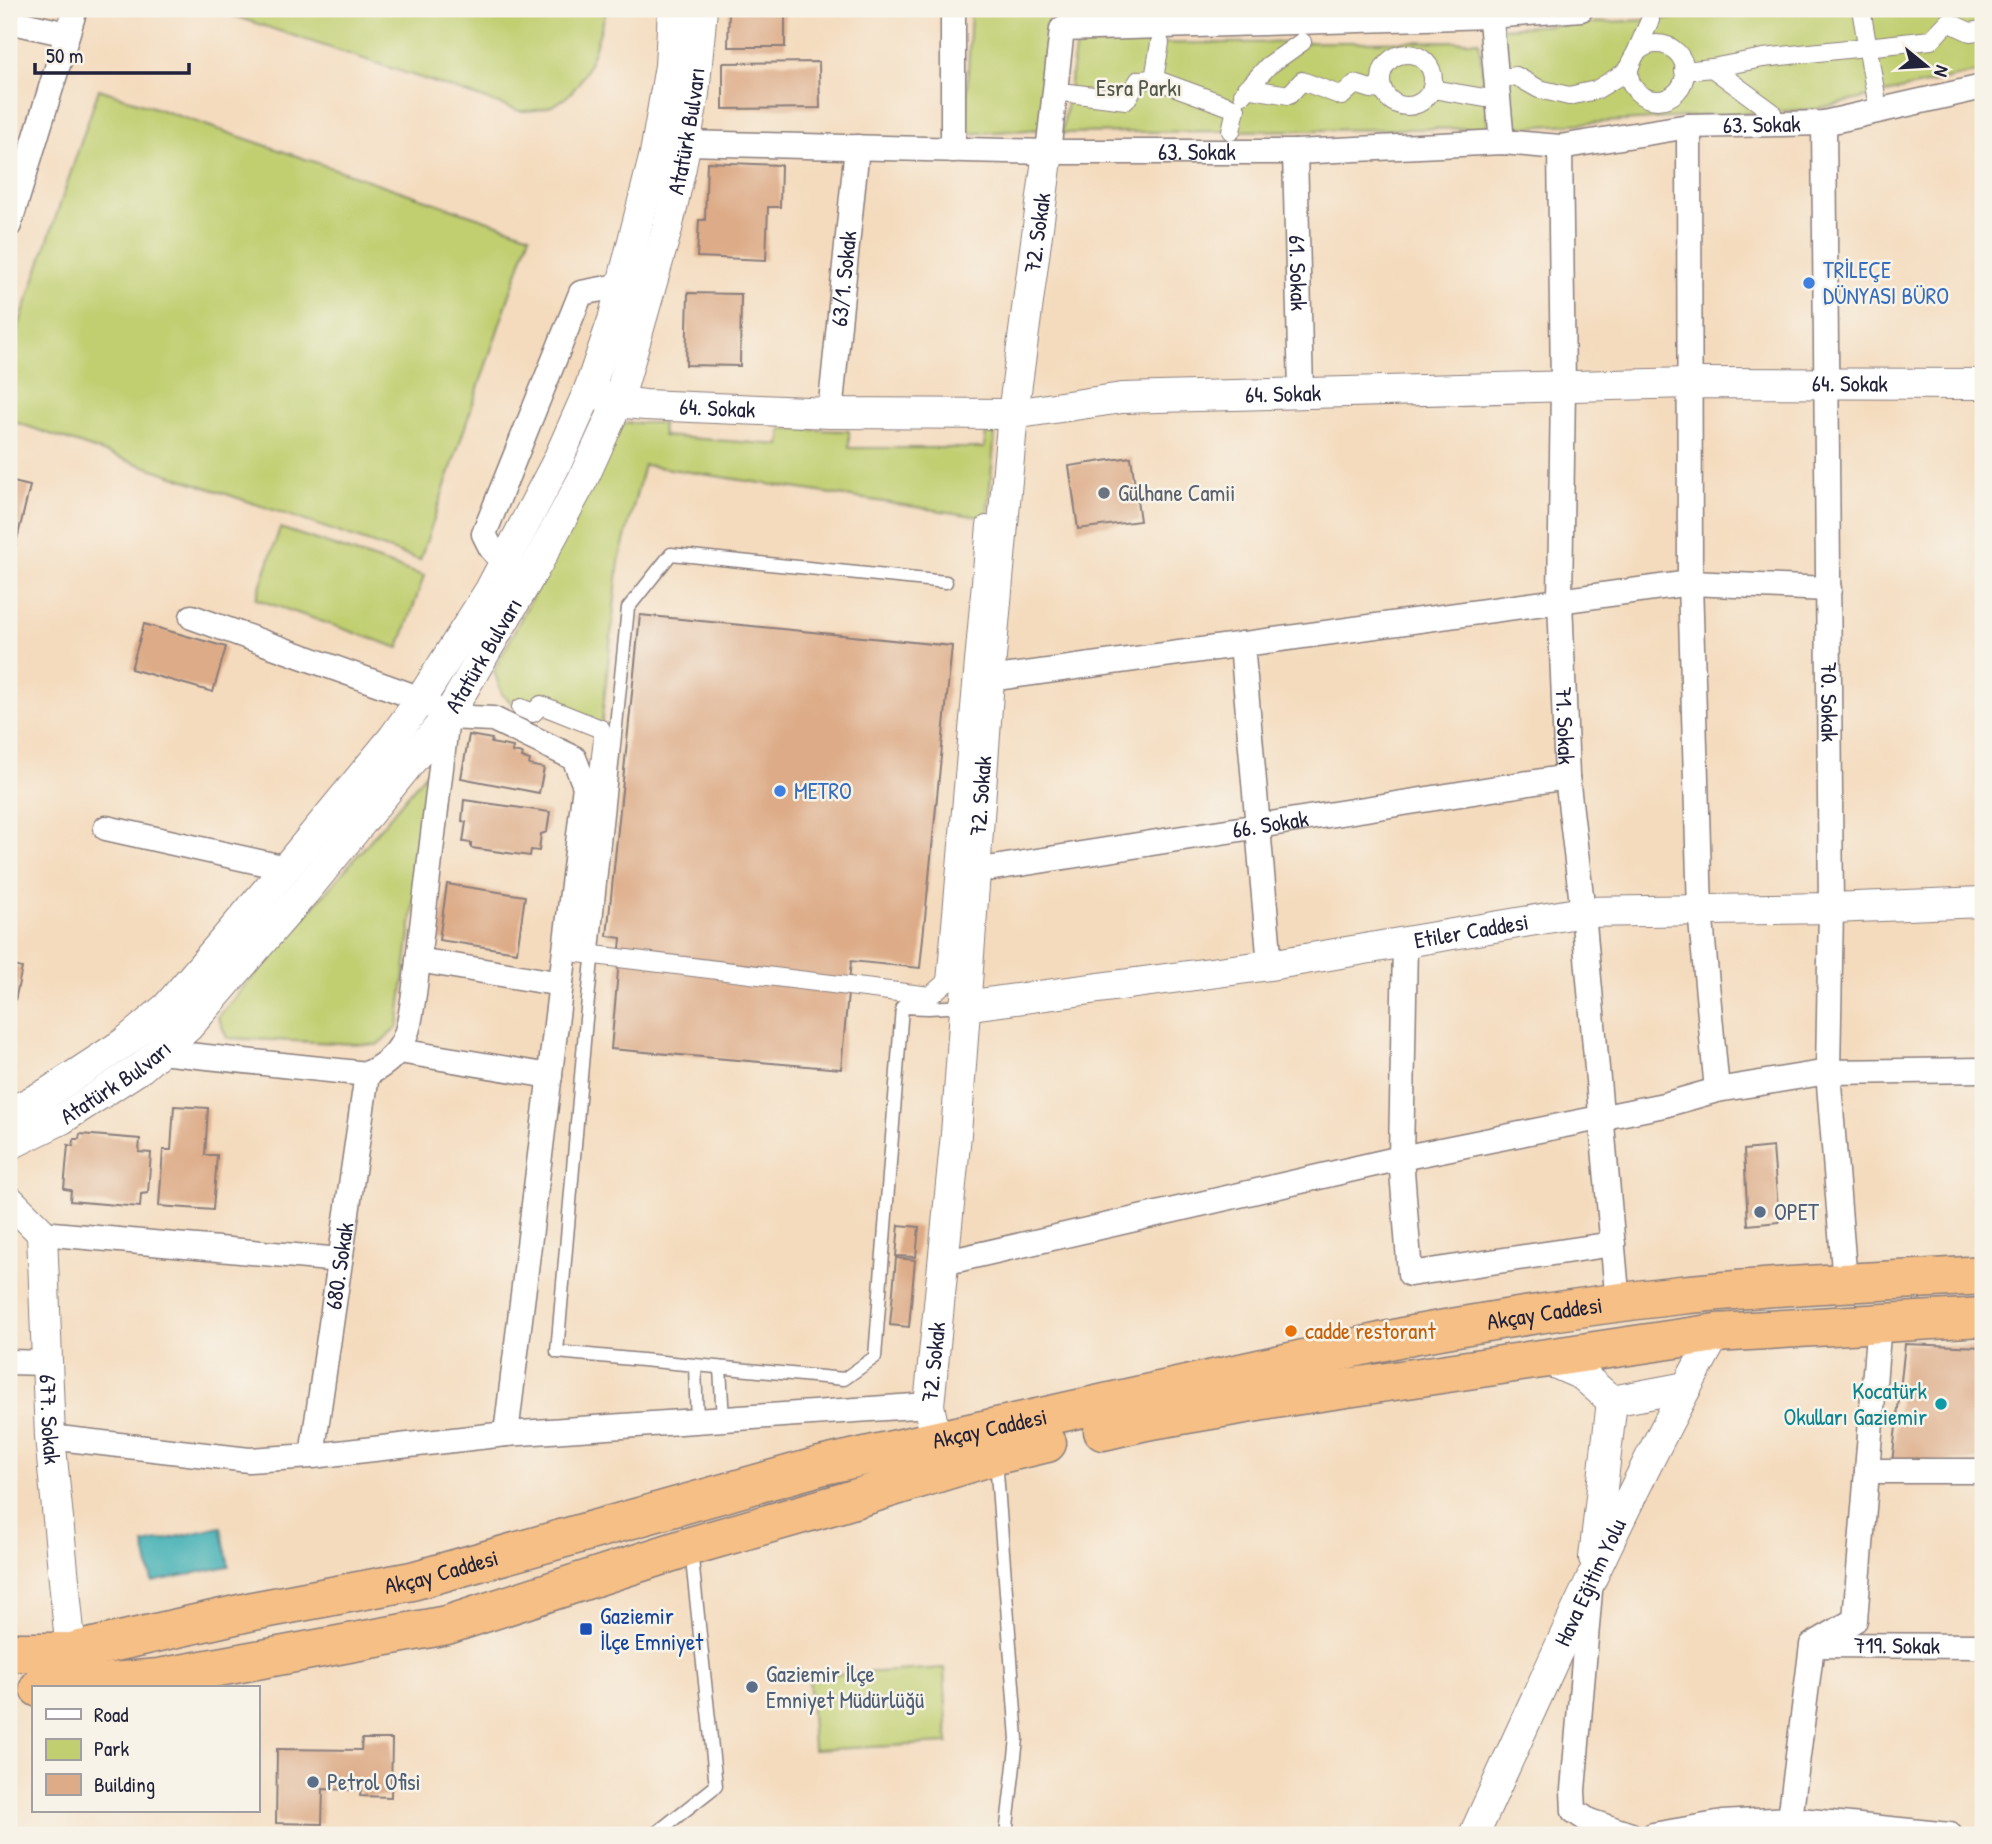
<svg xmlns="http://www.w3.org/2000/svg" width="1992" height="1844" font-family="'Patrick Hand',sans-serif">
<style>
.green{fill:#c1cf71;stroke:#727856;stroke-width:2}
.water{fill:#3caeb3;stroke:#2f6877;stroke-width:2}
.building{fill:#ddab87}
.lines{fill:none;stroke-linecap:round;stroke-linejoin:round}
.service-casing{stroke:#8b7e7c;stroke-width:15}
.pedestrian-casing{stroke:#8b7e7c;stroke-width:20}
.minor-casing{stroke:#8b7e7c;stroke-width:27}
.tertiary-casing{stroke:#8b7e7c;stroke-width:32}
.trunk-casing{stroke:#8b7e7c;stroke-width:41}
.service{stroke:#fff;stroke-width:12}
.pedestrian{stroke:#fff;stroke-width:18}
.minor{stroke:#fff;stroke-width:24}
.tertiary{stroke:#fff;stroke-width:30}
.trunk{stroke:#f5bf86;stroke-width:38}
.shop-dot{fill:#3f7fe0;stroke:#f7f3e8;stroke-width:2.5}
.worship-dot{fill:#6b7280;stroke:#f7f3e8;stroke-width:2.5}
.service-dot{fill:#5c6f8a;stroke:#f7f3e8;stroke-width:2.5}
.food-dot{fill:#e8710a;stroke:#f7f3e8;stroke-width:2.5}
.culture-dot{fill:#0f9aa8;stroke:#f7f3e8;stroke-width:2.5}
.transit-dot{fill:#1a4fb4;stroke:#f7f3e8;stroke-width:2.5}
.labels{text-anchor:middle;stroke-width:5;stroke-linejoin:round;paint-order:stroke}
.park-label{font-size:23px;fill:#52564b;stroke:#f7f3e8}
.street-label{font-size:23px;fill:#22223b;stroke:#f7f3e8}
.shop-label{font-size:23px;fill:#366cbe;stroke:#f7f3e8;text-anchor:start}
.worship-label{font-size:23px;fill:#5b616d;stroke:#f7f3e8;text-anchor:start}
.service-label{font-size:23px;fill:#4e5e75;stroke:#f7f3e8;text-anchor:start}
.food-label{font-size:23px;fill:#c56008;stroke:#f7f3e8;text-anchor:start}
.culture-label{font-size:23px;fill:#0d838f;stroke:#f7f3e8;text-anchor:end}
.transit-label{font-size:23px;fill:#164399;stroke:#f7f3e8;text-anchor:start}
</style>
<rect width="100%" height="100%" fill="#f7f3e8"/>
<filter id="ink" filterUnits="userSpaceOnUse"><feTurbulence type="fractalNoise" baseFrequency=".0143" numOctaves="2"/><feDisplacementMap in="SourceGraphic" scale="14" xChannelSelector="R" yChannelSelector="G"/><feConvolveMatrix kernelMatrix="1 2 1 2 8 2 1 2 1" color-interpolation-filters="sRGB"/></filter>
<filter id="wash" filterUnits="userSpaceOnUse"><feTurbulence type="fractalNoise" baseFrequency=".00686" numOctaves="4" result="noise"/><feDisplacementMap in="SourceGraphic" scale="28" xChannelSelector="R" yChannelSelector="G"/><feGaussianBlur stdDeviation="1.57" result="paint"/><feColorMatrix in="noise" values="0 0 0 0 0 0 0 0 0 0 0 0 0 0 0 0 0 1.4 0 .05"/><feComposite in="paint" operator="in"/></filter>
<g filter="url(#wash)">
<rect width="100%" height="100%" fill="#f4dbbe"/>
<g class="green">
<path d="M 213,9 L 607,9 C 591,57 584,113 520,111 Z"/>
<path d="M 971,9 L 1050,9 L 1042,129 L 965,134 Z"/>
<path d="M 1845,9 L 1983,9 L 1983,71 L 1816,109 L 1508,128 L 1500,28 Z"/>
<path d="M 1479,41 L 1488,128 L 1062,133 L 1076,44 Z"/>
<path d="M 99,89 L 530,235 L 420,560 L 9,420 L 9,355 Z"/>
<path d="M 621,423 L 662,423 L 663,436 L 780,445 L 782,429 L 849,431 L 849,448 L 984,448 L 986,433 L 995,434 L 987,518 L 644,465 L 619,561 L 601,729 L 515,706 L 502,694 L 494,671 Z"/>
<path d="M 280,528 L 424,576 L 399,648 L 256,599 Z"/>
<path d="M 431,767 L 398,1027 L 377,1045 L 227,1038 L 218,1017 L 358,855 Z"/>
<path d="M 944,1668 L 948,1743 L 813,1750 L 809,1676 Z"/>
</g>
<path class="water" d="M 221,1527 L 229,1566 L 152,1582 L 144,1544 Z"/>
<g id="blocks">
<g class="building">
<path d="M 729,9 L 785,10 L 785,47 L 728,47 Z"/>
<path d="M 819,62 L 820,108 L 723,109 L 723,63 Z"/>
<path d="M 707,162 L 781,165 L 780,207 L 768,207 L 766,260 L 697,257 L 699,220 L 705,220 Z"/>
<path d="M 688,293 L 741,294 L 740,366 L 686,365 Z"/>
<path d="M 1131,457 L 1140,521 L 1078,529 L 1069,466 Z"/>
<path d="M 9,481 L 30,486 L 10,568 L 9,568 Z"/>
<path d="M 640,615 L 952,646 L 920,968 L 851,961 L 841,1069 L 611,1049 L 621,938 L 607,936 Z"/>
<path d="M 144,624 L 226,647 L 213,692 L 131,669 Z"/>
<path d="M 469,735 L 492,739 L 491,743 L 513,747 L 512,752 L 523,754 L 522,758 L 530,760 L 529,765 L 544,768 L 539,793 L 461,778 Z"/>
<path d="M 464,800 L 550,812 L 547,832 L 541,834 L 539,851 L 531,850 L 530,856 L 471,848 L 471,843 L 463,842 L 466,822 L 462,821 Z"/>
<path d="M 447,884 L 525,896 L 517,952 L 439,940 Z"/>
<path d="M 9,965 L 22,968 L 10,1024 L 9,1024 Z"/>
<path d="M 174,1106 L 208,1108 L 205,1155 L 217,1155 L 213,1210 L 159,1206 L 163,1150 L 171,1150 Z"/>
<path d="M 80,1134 L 140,1139 L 139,1152 L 151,1153 L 148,1193 L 141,1194 L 140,1207 L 70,1201 L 71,1190 L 64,1189 L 68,1145 L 73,1146 L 74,1139 L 79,1139 Z"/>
<path d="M 1773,1147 L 1779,1222 L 1748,1225 L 1744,1150 Z"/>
<path d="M 899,1225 L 919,1227 L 916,1257 L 896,1256 Z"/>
<path d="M 896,1258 L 915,1260 L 909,1327 L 890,1325 Z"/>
<path d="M 1905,1344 L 1983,1347 L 1983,1460 L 1892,1463 Z"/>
<path d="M 362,1739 L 392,1739 L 391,1797 L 360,1796 L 361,1790 L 323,1789 L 322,1824 L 276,1823 L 277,1749 L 361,1750 Z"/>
</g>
</g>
</g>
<g filter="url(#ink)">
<use href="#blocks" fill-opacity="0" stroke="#8b7e7c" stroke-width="2"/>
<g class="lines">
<defs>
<g id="service">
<path d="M 946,582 L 671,554 L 628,608 L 586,1019 L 557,1352 L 844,1379 L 875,1357 L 902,1007 L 928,1008 L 964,1006"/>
<path d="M 695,1366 L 697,1422"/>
<path d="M 720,1368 L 723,1420"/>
<path d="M 996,1459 L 1017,1739 L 1006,1835"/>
<path d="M 641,1835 L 655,1834 L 716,1786 L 691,1550"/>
</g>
<g id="pedestrian">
<path d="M 1861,9 L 1876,96"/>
<circle cx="1657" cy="72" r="28"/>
<circle cx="1407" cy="80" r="26"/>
<path d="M 1712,68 L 1772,112"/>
<path d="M 1684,71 L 1712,68 L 1763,58 L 1931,40 L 1948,22 L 1970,32 L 1983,30"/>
<path d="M 1504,78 L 1516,76 L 1539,89 L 1569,96 L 1596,90 L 1624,73 L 1631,64 L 1650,20"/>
<path d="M 1154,79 L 1236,109 L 1231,131"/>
<path d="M 1246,88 L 1289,95 L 1302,81 L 1342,96 L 1355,84 L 1371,89 L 1383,90"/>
<path d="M 1432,89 L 1485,98"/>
<path d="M 1069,93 L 1126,100 L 1139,80 L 1154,79 L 1160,43"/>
<path d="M 1243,94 L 1268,66 L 1302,42"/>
<path d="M 521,708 L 533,713 L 541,705 L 601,729 L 603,739 L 578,953 L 930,996 L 946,982 L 986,525"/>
</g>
<g id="minor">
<path d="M 953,9 L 953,150"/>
<path d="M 1490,9 L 1502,142"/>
<path d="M 9,21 L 67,34"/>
<path id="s1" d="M 1824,123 L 1831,908 L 1828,1072 L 1845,1283"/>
<path d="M 1689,126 L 1690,583 L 1700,910 L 1717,1090"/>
<path id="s2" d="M 686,143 L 1048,152 L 1295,152 L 1502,142 L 1560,147 L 1689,126 L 1824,123 L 1983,87"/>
<path id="s3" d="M 1560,147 L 1563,386 L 1560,600 L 1567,777 L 1583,912 L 1618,1304"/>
<path d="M 1048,152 L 1062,29 L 1490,16 L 1581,9"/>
<path id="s4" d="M 1295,152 L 1301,392"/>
<path d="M 9,225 L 75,9"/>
<path id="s5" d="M 830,413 L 857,147"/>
<path d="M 505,564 L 491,548 L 484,534 L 581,293 L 623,285"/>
<path d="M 192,617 L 421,699 L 447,717 L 493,719 L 574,758 L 585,786 L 506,1434"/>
<path d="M 1242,644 L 1270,965"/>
<path d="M 989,679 L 1690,583 L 1829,589"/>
<path d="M 106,828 L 286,868"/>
<path id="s6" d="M 975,871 L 1567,777"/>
<path d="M 1405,943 L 1401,1158 L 1410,1274 L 1613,1244"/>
<path d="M 418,960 L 561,984"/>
<path d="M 399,1051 L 550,1076"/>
<path d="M 160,1052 L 367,1074 C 406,1055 408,1034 414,994 L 447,717"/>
<path d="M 42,1233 L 340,1260"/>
<path d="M 943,1263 L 1401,1158 L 1664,1105 L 1717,1090 L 1828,1072 L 1983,1070"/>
<path d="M 9,1362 L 46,1363"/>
<path d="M 50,1437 L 249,1460 L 312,1456 L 506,1434 L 929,1405"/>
<path id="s7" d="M 312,1456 L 367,1074"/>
<path d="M 1867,1471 L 1983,1471"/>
<path d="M 1590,1591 L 1573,1790 L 1574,1811 L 1589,1821 L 1631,1835"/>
<path id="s8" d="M 1813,1645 L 1983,1646"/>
<path d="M 1653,1835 L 1723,1823 L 1790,1819 L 1950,1835"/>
<path d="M 1788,1835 L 1812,1645 L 1855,1620 L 1879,1322"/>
</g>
<g id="tertiary">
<path id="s9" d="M 589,390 L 618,402 L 645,405 L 830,413 L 1013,414 L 1122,398 L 1690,383 L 1983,384"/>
<path id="s10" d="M 964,1006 L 1270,965 L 1583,912 L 1831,908 L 1983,902"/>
<path d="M 9,1113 L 46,1094 L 124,1043 L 167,1007 L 286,868 L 393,738 L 421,699 L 490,590 L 557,462 L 589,390 L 613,320 L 655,154 L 670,66 L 673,9"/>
<path id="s11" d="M 9,1145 L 62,1119 L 142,1067 L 188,1027 L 308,888 L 447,717 L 536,566 L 583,479 L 618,402 L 667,229 L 681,167 L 694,94 L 702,9"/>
<path id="s12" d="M 9,1200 L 42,1233 L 50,1437 L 71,1652"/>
<path d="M 1545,1359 L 1582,1375 L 1612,1401 L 1594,1558"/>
<path d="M 1612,1401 L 1686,1387"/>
<path id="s13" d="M 936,1441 L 929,1405 L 956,1134 L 989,679 L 1013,414 L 1048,152"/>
<path id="s14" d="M 1474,1835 C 1551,1666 1626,1495 1716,1333"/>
</g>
<g id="trunk">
<path d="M 1103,1431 L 1146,1421 L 1293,1396 L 1716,1333 L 1983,1317"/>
<path id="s15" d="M 9,1652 L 71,1652 L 253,1611 L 412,1581 L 820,1466 L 1412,1335 C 1501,1319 1590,1305 1680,1295 C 1781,1284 1882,1282 1983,1275"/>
<path d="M 39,1688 L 159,1678 L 447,1625 L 691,1546 L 841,1503 L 996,1455 L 1047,1443"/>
</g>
</defs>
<use href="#service" class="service-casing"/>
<use href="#pedestrian" class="pedestrian-casing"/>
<use href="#minor" class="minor-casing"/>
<use href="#tertiary" class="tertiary-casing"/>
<use href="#trunk" class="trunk-casing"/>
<use href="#service" class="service"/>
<use href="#pedestrian" class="pedestrian"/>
<use href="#minor" class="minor"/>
<use href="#tertiary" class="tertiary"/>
<use href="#trunk" class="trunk"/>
</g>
</g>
<g class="shop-dot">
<circle cx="1809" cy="283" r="7"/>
<circle cx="780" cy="791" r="7"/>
</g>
<circle class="worship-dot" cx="1104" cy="493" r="7"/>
<g class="service-dot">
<circle cx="1760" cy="1212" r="7"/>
<circle cx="752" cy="1687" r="7"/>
<circle cx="313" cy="1782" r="7"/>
</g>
<circle class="food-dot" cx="1291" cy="1331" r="7"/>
<circle class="culture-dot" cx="1941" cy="1404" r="7"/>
<rect class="transit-dot" x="579" y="1622" width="14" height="14" rx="3.5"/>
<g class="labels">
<g class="park-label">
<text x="1139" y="96">Esra Parkı</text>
</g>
<g class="street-label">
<text dy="8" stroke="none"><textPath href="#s2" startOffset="1078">63. Sokak</textPath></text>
<text dy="8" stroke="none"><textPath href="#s11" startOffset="1258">Atatürk Bulvarı</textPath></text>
<text dy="8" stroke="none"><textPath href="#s2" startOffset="511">63. Sokak</textPath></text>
<text dy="8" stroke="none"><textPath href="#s13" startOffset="1214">72. Sokak</textPath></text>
<text dy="8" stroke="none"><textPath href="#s4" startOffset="121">61. Sokak</textPath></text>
<text dy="8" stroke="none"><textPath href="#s5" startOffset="135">63/1. Sokak</textPath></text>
<text dy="8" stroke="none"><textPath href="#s9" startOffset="1265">64. Sokak</textPath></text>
<text dy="8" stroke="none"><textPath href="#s9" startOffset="698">64. Sokak</textPath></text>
<text dy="8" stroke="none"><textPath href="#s9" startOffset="131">64. Sokak</textPath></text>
<text dy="8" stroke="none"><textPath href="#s11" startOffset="691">Atatürk Bulvarı</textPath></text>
<text dy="8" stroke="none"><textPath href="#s1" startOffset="579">70. Sokak</textPath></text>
<text dy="8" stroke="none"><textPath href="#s3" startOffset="579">71. Sokak</textPath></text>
<text dy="8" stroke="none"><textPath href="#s13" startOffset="648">72. Sokak</textPath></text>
<text dy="8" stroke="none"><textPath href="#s6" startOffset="299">66. Sokak</textPath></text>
<text dy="8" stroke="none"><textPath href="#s10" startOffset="513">Etiler Caddesi</textPath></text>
<text dy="8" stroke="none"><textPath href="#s11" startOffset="124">Atatürk Bulvarı</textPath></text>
<text dy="8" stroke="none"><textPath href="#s7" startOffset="192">680. Sokak</textPath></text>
<text dy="8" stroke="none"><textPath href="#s15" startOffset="1575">Akçay Caddesi</textPath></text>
<text dy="8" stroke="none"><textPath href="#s13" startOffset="80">72. Sokak</textPath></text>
<text dy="8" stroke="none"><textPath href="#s12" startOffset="233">677. Sokak</textPath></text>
<text dy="8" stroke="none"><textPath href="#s15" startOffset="1008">Akçay Caddesi</textPath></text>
<text dy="8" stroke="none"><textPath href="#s15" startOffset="441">Akçay Caddesi</textPath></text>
<text dy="8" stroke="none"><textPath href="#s14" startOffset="278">Hava Eğitim Yolu</textPath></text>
<text dy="8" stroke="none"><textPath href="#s8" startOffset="84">719. Sokak</textPath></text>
</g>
<g class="shop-label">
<text x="1823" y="278">TRİLEÇE<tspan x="1823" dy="26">DÜNYASI BÜRO</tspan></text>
<text x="794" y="799">METRO</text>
</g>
<g class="worship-label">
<text x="1118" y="501">Gülhane Camii</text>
</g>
<g class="service-label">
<text x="1774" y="1220">OPET</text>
<text x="766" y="1682">Gaziemir İlçe<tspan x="766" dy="26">Emniyet Müdürlüğü</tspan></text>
<text x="327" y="1790">Petrol Ofisi</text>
</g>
<g class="food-label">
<text x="1305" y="1339">cadde restorant</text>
</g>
<g class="culture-label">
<text x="1927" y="1399">Kocatürk<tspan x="1927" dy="26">Okulları Gaziemir</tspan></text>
</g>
<g class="transit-label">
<text x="600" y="1624">Gaziemir<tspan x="600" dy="26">İlçe Emniyet</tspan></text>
</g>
</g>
<rect width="1992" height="1844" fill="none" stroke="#f7f3e8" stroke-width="35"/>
<rect x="32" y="1686" width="228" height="126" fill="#f7f3e8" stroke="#a29fa3" stroke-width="2"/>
<rect x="46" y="1709" width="35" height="10" fill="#ffffff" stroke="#a29fa3" stroke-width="2"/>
<text x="94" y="1722" font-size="21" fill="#22223b">Road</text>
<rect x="46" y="1739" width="35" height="21" fill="#c1cf71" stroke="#a29fa3" stroke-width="2"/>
<text x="94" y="1756" font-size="21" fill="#22223b">Park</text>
<rect x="46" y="1774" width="35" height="21" fill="#ddab87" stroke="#a29fa3" stroke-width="2"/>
<text x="94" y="1792" font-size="21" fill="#22223b">Building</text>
<g transform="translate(1926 66) rotate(108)" stroke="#f7f3e8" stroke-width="5" paint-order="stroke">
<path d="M0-5L12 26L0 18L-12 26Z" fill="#22223b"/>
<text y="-10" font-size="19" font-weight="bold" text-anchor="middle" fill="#22223b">N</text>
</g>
<path d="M35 63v10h154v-10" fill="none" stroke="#22223b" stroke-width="3.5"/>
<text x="46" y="63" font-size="21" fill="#22223b" stroke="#f7f3e8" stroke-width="5" paint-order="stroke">50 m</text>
</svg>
